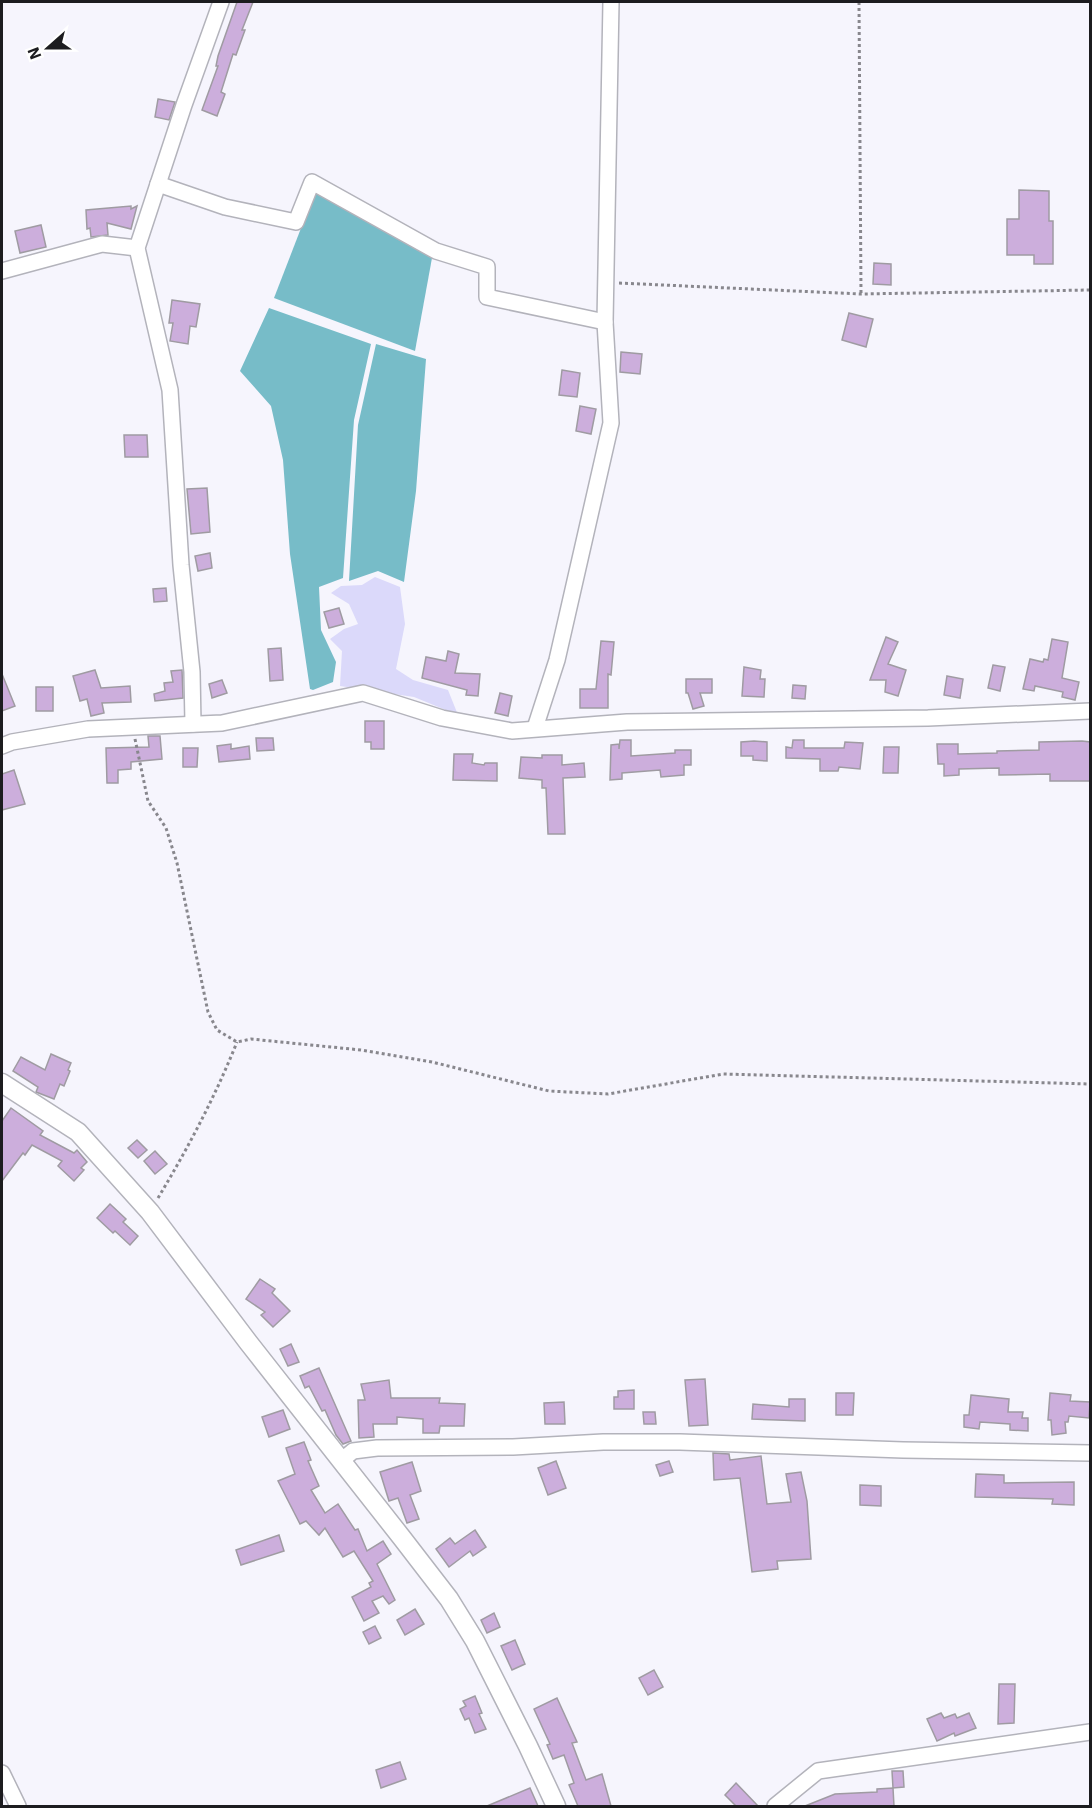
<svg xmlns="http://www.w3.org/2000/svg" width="1092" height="1808" font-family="'IBM Plex Sans',sans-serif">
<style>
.green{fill:#dbd9fa}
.water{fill:#77bcc8}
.building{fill:#ccaedc;stroke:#9f9ba2;stroke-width:1.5}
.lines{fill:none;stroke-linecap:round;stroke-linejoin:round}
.minor-casing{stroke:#b3b3bb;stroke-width:18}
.tertiary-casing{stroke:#b3b3bb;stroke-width:21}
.path{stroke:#88878d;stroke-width:3;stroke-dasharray:3 3;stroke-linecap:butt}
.minor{stroke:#fff;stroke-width:15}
.tertiary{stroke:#fff;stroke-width:18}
</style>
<rect width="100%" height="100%" fill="#f6f5fd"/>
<path class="green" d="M 375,577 L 400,587 L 405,624 L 396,669 L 413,680 L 448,690 L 458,715 L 414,697 L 340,686 L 342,651 L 330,639 L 344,629 L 358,624 L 349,604 L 331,593 L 341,586 L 362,585 Z"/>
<g class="water">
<path d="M 315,192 L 361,216 L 432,258 L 415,351 L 274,298 Z"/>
<path d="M 269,308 L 371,344 L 354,420 L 343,578 L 319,587 L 321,630 L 336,662 L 333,682 L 313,690 L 310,689 L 290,554 L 283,460 L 271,406 L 240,371 Z"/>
<path d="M 376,344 L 426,359 L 416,491 L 404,582 L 378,571 L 349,581 L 358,425 Z"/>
</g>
<g class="building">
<path d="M 237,2 L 253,2 L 242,30 L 245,30 L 236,55 L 233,54 L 221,92 L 225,94 L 217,116 L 202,110 L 218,66 L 216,66 L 218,56 Z"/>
<path d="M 158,99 L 175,102 L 169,120 L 155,117 Z"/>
<path d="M 1019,190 L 1049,191 L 1049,221 L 1053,221 L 1053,264 L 1034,264 L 1034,255 L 1007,255 L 1007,219 L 1019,219 Z"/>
<path d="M 131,206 L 131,209 L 137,206 L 131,229 L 107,223 L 108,235 L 91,237 L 90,228 L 87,229 L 86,210 Z"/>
<path d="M 41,225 L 46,247 L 20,253 L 15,231 Z"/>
<path d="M 874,263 L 891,264 L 891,285 L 873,284 Z"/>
<path d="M 172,300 L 200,304 L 196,327 L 190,326 L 188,344 L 170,341 L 173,323 L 169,323 Z"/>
<path d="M 849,313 L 873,319 L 866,347 L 842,340 Z"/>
<path d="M 621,352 L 642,354 L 640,374 L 620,372 Z"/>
<path d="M 562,370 L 580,373 L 577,397 L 559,395 Z"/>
<path d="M 580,406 L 596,409 L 591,434 L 576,431 Z"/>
<path d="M 124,435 L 147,435 L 148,457 L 125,457 Z"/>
<path d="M 207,488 L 210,532 L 191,534 L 187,489 Z"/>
<path d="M 210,553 L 212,568 L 198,571 L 195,556 Z"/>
<path d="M 166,588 L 167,601 L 154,602 L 153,589 Z"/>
<path d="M 339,608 L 344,624 L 329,628 L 324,612 Z"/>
<path d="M 886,637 L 898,642 L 888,664 L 906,670 L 898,696 L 885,692 L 886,680 L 870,680 Z"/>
<path d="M 1052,639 L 1068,642 L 1062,678 L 1079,682 L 1075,700 L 1062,697 L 1063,692 L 1035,686 L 1034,691 L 1023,689 L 1030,659 L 1043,662 L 1044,659 L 1048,660 Z"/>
<path d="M 601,641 L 614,642 L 611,675 L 608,674 L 608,708 L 580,708 L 580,689 L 596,689 Z"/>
<path d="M 281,648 L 283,680 L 270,681 L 268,649 Z"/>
<path d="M 448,651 L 459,654 L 455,673 L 480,674 L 478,696 L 466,695 L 467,690 L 422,678 L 426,657 L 446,661 Z"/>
<path d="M 993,665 L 1005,667 L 1000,691 L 988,688 Z"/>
<path d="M 744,667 L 761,670 L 760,679 L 765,679 L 764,697 L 742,696 Z"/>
<path d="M 95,670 L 101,688 L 130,686 L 131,702 L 102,703 L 104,713 L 91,716 L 87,699 L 80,701 L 73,676 Z"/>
<path d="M 182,670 L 183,698 L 155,701 L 154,694 L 165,691 L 164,683 L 173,682 L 171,671 Z"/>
<path d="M 2,674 L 15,706 L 2,711 Z"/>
<path d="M 947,676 L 963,679 L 960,698 L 944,695 Z"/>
<path d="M 686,679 L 712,679 L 712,693 L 700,693 L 704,706 L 693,709 L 688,693 L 686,693 Z"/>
<path d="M 222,680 L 227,693 L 212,698 L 209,684 Z"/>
<path d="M 793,685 L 806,686 L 805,699 L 792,698 Z"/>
<rect x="36" y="687" width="17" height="24"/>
<path d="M 500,693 L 512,696 L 508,716 L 495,713 Z"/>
<path d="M 365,721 L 384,721 L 384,749 L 371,749 L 371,742 L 365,742 Z"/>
<path d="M 148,736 L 160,736 L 162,759 L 131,762 L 131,769 L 118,770 L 118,783 L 107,783 L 106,748 L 149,747 Z"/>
<path d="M 256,738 L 273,738 L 274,750 L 257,751 Z"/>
<path d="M 620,740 L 631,740 L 631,756 L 675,753 L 675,750 L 691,750 L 691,765 L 684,765 L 684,775 L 661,777 L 660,770 L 622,773 L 622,779 L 610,780 L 611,745 L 619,744 L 619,749 Z"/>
<path d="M 793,740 L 804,740 L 804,748 L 844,748 L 845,742 L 863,743 L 860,769 L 839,767 L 838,771 L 820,771 L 820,759 L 786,758 L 786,747 L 792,748 Z"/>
<path d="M 754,741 L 767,742 L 767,761 L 753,760 L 753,756 L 741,756 L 741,742 Z"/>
<path d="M 1082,741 L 1090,742 L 1090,781 L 1050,781 L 1050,774 L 999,775 L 999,768 L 959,769 L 959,775 L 944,776 L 944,764 L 938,764 L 937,744 L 958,744 L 958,754 L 997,753 L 997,751 L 1039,750 L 1039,742 Z"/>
<path d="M 231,744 L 231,749 L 249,746 L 250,759 L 219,762 L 217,746 Z"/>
<path d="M 884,747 L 899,747 L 898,773 L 883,773 Z"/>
<path d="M 183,748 L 198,748 L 197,767 L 183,767 Z"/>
<path d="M 454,754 L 473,754 L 472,763 L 484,765 L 485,763 L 497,763 L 497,781 L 453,780 Z"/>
<path d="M 542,755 L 562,755 L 562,765 L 584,763 L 585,777 L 563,778 L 565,834 L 548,834 L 546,788 L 542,788 L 542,780 L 519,778 L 521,757 L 542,758 Z"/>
<path d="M 14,770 L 25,804 L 2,810 L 2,774 Z"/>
<path d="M 51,1054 L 71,1063 L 68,1070 L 70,1071 L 64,1086 L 60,1084 L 54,1099 L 36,1092 L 38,1087 L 13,1071 L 21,1057 L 45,1070 Z"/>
<path d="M 11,1108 L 43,1131 L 40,1135 L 74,1153 L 77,1150 L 87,1162 L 81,1168 L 84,1170 L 74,1181 L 58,1166 L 62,1161 L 32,1145 L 25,1155 L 23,1153 L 2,1181 L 2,1121 Z"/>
<path d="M 137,1140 L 147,1150 L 138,1158 L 128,1148 Z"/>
<path d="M 155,1151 L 167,1164 L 155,1174 L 144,1161 Z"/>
<path d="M 110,1204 L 126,1219 L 123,1222 L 138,1236 L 130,1245 L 115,1231 L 113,1233 L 97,1218 Z"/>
<path d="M 260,1279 L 275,1289 L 272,1293 L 290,1311 L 273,1327 L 261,1315 L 265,1312 L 246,1299 Z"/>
<path d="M 291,1344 L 299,1362 L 288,1366 L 280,1349 Z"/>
<path d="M 319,1368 L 351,1441 L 343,1444 L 336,1435 L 325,1410 L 322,1411 L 309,1386 L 305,1388 L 300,1376 Z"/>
<path d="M 705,1379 L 708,1425 L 689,1426 L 685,1380 Z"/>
<path d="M 389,1380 L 391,1398 L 440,1398 L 439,1403 L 465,1404 L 464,1426 L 440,1426 L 439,1433 L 423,1433 L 423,1419 L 397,1417 L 397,1424 L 373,1424 L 374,1437 L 359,1438 L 358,1400 L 365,1400 L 361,1384 Z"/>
<path d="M 634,1390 L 634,1409 L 614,1409 L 614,1397 L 618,1397 L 618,1391 Z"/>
<path d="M 836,1393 L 854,1393 L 853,1415 L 836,1415 Z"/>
<path d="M 1050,1393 L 1071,1395 L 1070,1401 L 1090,1402 L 1089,1418 L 1069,1416 L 1068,1422 L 1065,1422 L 1066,1433 L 1052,1435 L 1051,1420 L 1048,1420 Z"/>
<path d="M 971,1395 L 1009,1399 L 1008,1412 L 1023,1412 L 1022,1418 L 1028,1418 L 1028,1431 L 1010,1430 L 1010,1424 L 980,1422 L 979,1429 L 964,1427 L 964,1415 L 969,1415 Z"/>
<path d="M 789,1399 L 805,1399 L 805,1421 L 752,1419 L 753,1404 L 789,1407 Z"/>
<path d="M 564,1402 L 565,1424 L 545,1424 L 544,1403 Z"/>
<path d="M 283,1410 L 290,1429 L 269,1437 L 262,1417 Z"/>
<path d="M 643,1412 L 655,1412 L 656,1424 L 644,1424 Z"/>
<path d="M 304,1442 L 311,1460 L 308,1461 L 319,1486 L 311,1490 L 325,1513 L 338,1504 L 355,1530 L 358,1529 L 367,1551 L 383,1541 L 391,1554 L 377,1564 L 395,1600 L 389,1604 L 383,1596 L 372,1601 L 379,1613 L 364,1621 L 352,1597 L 371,1587 L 369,1583 L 373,1581 L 354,1551 L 343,1557 L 325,1528 L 319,1535 L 306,1521 L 300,1524 L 278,1481 L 295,1474 L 286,1448 Z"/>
<path d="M 713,1453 L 729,1454 L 730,1460 L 761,1456 L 767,1504 L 791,1502 L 786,1474 L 801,1472 L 807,1501 L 811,1559 L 777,1561 L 778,1569 L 752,1572 L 740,1478 L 714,1480 Z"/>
<path d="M 556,1461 L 566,1488 L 548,1495 L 538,1468 Z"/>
<path d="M 669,1461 L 673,1472 L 660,1476 L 656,1465 Z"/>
<path d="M 412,1462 L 421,1491 L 410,1495 L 419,1519 L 407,1523 L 398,1498 L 389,1501 L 380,1472 Z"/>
<path d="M 976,1474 L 1004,1475 L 1004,1483 L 1074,1482 L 1074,1505 L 1052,1504 L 1053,1499 L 975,1497 Z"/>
<path d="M 860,1485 L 881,1486 L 881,1506 L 860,1505 Z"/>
<path d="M 475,1530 L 486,1547 L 473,1556 L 470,1551 L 449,1567 L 436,1549 L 450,1538 L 455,1544 Z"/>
<path d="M 279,1535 L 284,1551 L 241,1565 L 236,1550 Z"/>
<path d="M 415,1609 L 424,1624 L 405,1635 L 397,1620 Z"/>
<path d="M 494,1613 L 500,1627 L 487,1633 L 481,1620 Z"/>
<path d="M 375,1626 L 381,1638 L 369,1644 L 363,1632 Z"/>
<path d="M 515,1640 L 525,1664 L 512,1670 L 501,1646 Z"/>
<path d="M 654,1670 L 663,1687 L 648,1695 L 639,1678 Z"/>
<path d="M 999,1684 L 1015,1684 L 1014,1723 L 998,1724 Z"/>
<path d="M 475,1696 L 482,1713 L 479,1714 L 486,1729 L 475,1733 L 469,1718 L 465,1720 L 460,1709 L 466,1706 L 463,1701 Z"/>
<path d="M 557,1698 L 577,1742 L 572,1743 L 586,1780 L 602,1774 L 611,1806 L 578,1806 L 569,1785 L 574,1783 L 564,1755 L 553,1759 L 547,1745 L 550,1744 L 534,1709 Z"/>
<path d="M 941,1713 L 944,1718 L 955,1714 L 957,1718 L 969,1713 L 976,1728 L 955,1736 L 954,1733 L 937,1741 L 927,1719 Z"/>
<path d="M 400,1762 L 406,1779 L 381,1788 L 376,1770 Z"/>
<path d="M 892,1771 L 903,1771 L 904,1787 L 893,1788 Z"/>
<path d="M 736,1783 L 758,1806 L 736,1806 L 725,1795 Z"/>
<path d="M 530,1788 L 538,1806 L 487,1806 Z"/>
<path d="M 893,1788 L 894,1806 L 805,1806 L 835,1794 L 877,1792 L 877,1789 Z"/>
</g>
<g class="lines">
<defs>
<g id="minor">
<path d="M 158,184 L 225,207 L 296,222 L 312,182 L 436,251 L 487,267 L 487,297 L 605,322"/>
<path d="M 2,271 L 102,244 L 137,248"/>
<path d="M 193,724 L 192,672 L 181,565 L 170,390 L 137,248 L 184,105 L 221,2"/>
<path d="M 535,728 L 557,660 L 611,423 L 605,322 L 611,2"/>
<path d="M 2,746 L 12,742 L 88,729 L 222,723 L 363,693 L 442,718 L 512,731 L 627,722 L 928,718 L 1090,711"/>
<path d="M 341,1461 L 353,1451 L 377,1448 L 513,1447 L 603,1442 L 680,1442 L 903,1450 L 1090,1453"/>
<path d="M 2,1773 L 18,1806"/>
<path d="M 775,1806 L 818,1771 L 1090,1732"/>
</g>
<path id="tertiary" d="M 2,1083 L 78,1132 L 150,1212 L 248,1342 L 402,1538 L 449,1599 L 475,1641 L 528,1746 L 556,1806"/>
</defs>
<use href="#minor" class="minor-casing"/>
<use href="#tertiary" class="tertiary-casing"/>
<g class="path">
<path d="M 859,2 L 861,294"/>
<path d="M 619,283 L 861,294 L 1090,290"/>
<path d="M 135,739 L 148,801 L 166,828 L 177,863 L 208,1012 L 217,1030 L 237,1042 L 251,1039 L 361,1050 L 432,1062 L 549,1091 L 608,1094 L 723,1074 L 1090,1084"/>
<path d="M 158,1198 C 188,1148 215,1097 237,1042"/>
</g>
<use href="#minor" class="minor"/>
<use href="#tertiary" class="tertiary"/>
</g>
<rect width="1092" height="1808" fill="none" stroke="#1c1c1f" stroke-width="6"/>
<g transform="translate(48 48) rotate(249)" stroke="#ffffff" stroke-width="4.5" paint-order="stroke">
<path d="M0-4.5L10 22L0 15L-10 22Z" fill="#1c1c1f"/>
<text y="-9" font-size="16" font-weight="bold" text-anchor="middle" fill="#1c1c1f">N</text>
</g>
</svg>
